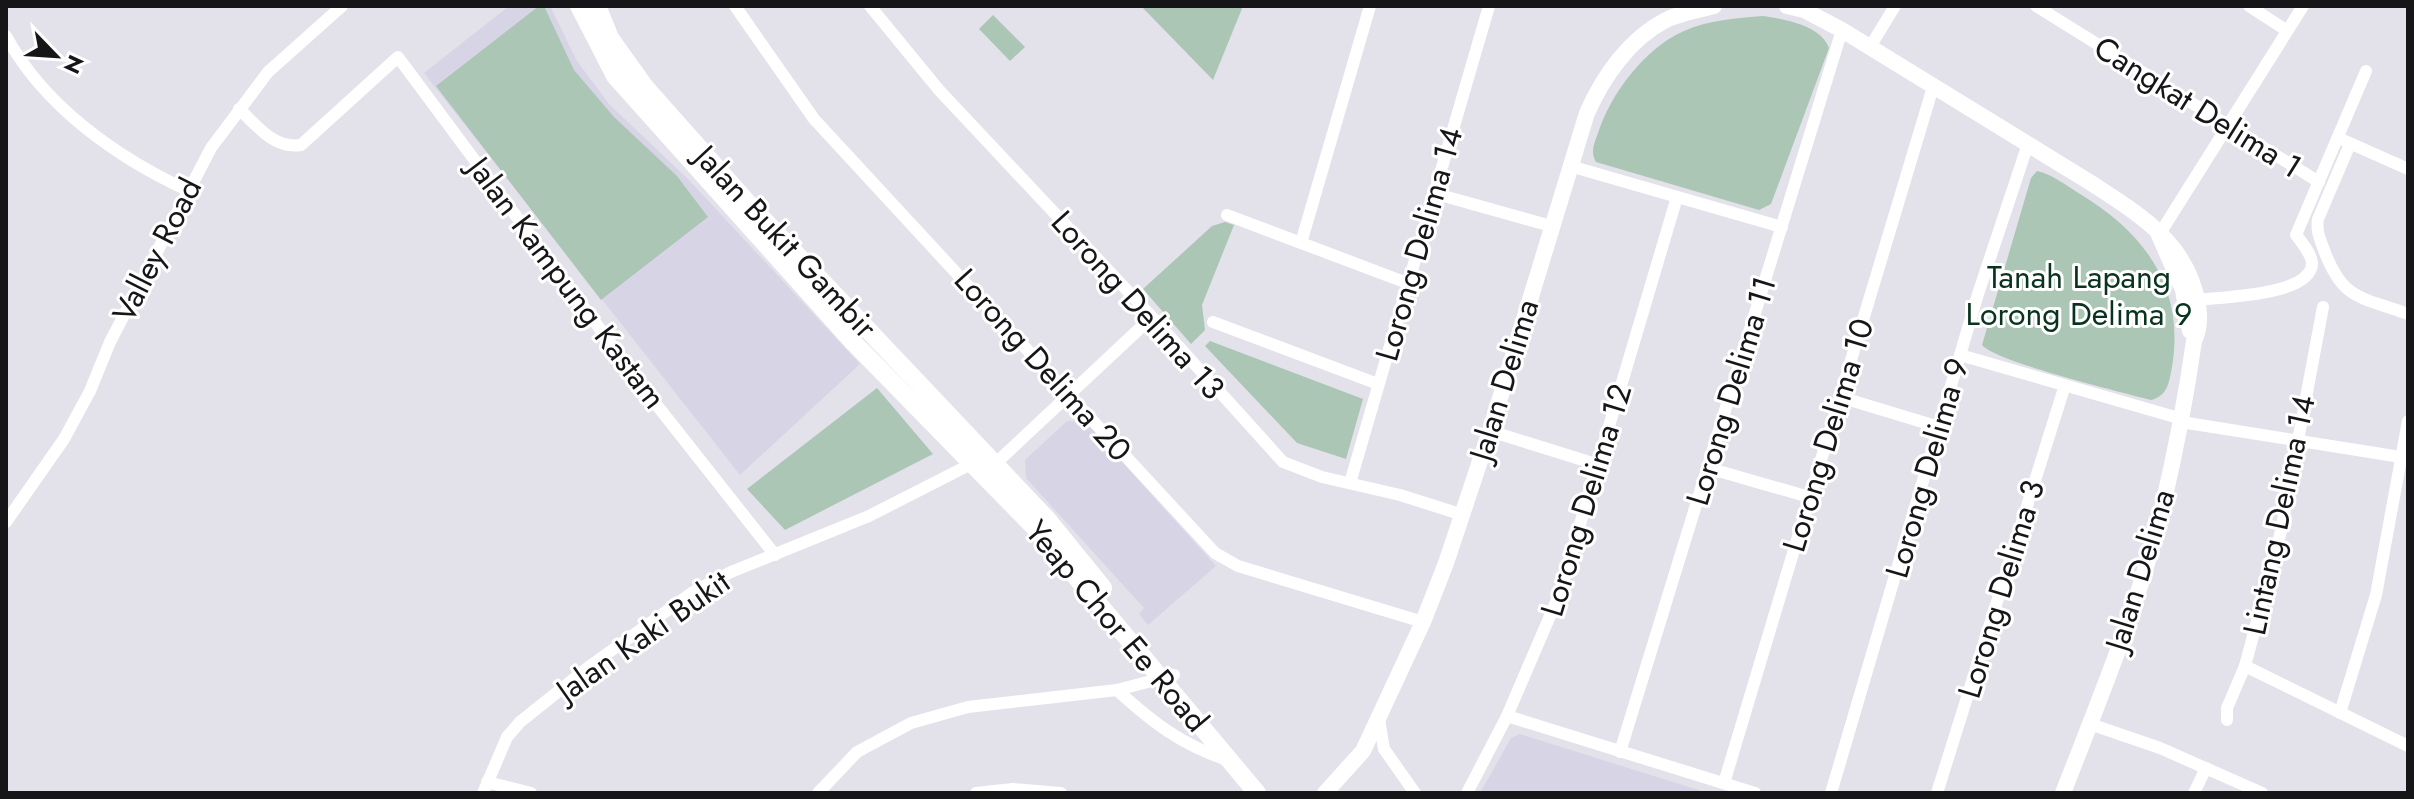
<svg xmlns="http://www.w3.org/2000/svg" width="2414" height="799" font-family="Jost,sans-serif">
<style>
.built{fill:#d7d5e5}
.green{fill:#acc6b5}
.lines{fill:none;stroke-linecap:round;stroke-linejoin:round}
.street{stroke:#fff;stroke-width:12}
.secondary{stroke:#fff;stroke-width:16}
.primary{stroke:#fff;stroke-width:18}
.labels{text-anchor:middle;stroke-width:6;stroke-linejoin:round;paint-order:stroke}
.street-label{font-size:32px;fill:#161518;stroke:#fff}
.park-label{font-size:32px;fill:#09331e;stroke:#fff}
</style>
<rect width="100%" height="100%" fill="#e3e2eb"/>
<g class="built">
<path d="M 509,6 L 550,6 L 577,61 L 609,104 L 688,179 L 860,364 L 740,475 L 424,73 Z"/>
<path d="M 1067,421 L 1086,422 L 1216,566 L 1148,625 L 1139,614 L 1144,608 L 1026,478 L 1025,460 Z"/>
<path d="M 1520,734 L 1686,786 L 1708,793 L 1480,793 L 1511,738 Z"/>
</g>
<g class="green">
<path d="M 539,6 L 544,6 L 574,70 L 614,117 L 677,176 L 708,217 L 601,300 L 436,86 Z"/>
<path d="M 1141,6 L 1243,6 L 1213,80 Z"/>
<path d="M 993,15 L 1025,47 L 1010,61 L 979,29 Z"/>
<path d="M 1763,16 C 1784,19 1821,25 1829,48 L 1771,204 L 1759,210 L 1596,162 C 1590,152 1594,144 1598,133 C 1611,93 1645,48 1684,31 C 1708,20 1737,18 1763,16 Z"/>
<path d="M 2037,171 C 2052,174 2067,186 2080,194 C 2146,234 2185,288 2172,367 C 2169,382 2168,396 2151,400 C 2122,392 1996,362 1982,345 L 2031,178 Z"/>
<path d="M 1225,222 L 1234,225 L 1202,305 L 1205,330 L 1191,344 L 1143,289 L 1212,226 Z"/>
<path d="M 1210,341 L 1363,399 L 1346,459 L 1297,443 L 1205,346 Z"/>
<path d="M 877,388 L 933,454 L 785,530 L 747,489 Z"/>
</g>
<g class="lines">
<g class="street">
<path d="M 735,6 L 814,119 L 1215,553 L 1238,566 L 1423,622"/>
<path d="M 870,6 L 939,90 L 1152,317 L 1283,462 L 1322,477 L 1400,495 L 1463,515"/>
<path d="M 2036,6 L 2319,182"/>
<path d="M 2249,6 L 2286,30"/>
<path d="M 6,36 C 44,106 116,157 187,190"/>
<path d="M 1870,47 L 1895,6"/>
<path d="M 239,109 C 258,126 273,149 301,145 L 398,57 L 652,399 L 775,555"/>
<path d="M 2345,141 L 2408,169"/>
<path d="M 2350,144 L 2318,219 C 2316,231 2320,239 2324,250 C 2343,301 2360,296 2408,314"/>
<path d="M 1570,166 L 1782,227"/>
<path d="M 1433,193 L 1551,226"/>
<path d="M 1227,215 L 1407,283"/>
<path d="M 2159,235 L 2303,6"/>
<path d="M 1301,243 L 1370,6"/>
<path d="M 2197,300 C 2220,297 2312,296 2312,263 C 2311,253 2302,243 2296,235 L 2366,71"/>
<path d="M 1213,322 L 1378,384"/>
<path d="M 1960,355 L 2182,419"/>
<path d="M 1840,397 L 1939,427"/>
<path d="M 2181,422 L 2407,458"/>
<path d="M 1490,431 L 1599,465"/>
<path d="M 995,464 L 1152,317"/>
<path d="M 1708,468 L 1809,497"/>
<path d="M 1350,483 L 1489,6"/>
<path d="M 6,522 L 64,439 L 90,391 L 110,342 L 211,148 L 268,72 L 342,6"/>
<path d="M 2245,666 L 2408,746"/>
<path d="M 1117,690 C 1152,722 1183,746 1228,760"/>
<path d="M 2340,713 L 2376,595 L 2408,421"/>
<path d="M 1507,716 L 1755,793"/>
<path d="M 1379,719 L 1384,749 L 1415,793"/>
<path d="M 2227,720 L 2227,708 L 2245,666 L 2281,531 L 2323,307"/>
<path d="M 2090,724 L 2160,748 L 2262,793"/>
<path d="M 1620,752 L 1842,30"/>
<path d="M 487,782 L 531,793"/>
<path d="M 1724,783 L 1933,87"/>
<path d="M 483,793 L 507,737 L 520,722 L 590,666 L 693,592 L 731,572 L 869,516 L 973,463"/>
<path d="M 818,793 L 857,752 L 911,723 L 968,707 L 1117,690 L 1174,675"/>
<path d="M 976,793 L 1013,789 L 1061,793"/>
<path d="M 1467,793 L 1507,716 L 1559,595 L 1677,197"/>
<path d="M 1831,793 L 1978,294 L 2028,144"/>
<path d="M 1937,793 L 2065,385"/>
<path d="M 2194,793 L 2206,768"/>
</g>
<g class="secondary">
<path d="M 1787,6 L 1804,10 L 1842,30 L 2091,183 C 2140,215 2188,243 2198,305 C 2200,318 2200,329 2194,341 C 2186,398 2175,454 2162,509 C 2138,607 2099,700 2063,793"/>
<path d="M 2159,235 L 2183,290 L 2190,331"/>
<path d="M 1325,793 L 1363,751 L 1423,622 L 1446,563 L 1490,431 L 1587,113 C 1603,77 1629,39 1666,20 C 1680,13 1699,10 1714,6"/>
</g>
<g class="primary">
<path d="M 579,6 L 615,76 L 853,342 L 1035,528 L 1257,793"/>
<path d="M 597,6 L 610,38 L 645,87 L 747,202 L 1047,519 L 1103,588"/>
</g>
</g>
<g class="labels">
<g class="street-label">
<text transform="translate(2198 107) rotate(32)" y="11">Cangkat Delima 1</text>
<text transform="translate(786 242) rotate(47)" y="11">Jalan Bukit Gambir</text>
<text transform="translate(1419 244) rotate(-74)" y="11">Lorong Delima 14</text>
<text transform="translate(157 250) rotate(-63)" y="11">Valley Road</text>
<text transform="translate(567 283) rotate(53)" y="11">Jalan Kampung Kastam</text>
<text transform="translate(1138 305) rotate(48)" y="11">Lorong Delima 13</text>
<text transform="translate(1043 365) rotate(48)" y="11">Lorong Delima 20</text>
<text transform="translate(1504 380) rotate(-73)" y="11">Jalan Delima</text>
<text transform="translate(1731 391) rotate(-73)" y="11">Lorong Delima 11</text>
<text transform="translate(1828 435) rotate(-73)" y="11">Lorong Delima 10</text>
<text transform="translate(1927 468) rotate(-74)" y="11">Lorong Delima 9</text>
<text transform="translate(1586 500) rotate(-73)" y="11">Lorong Delima 12</text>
<text transform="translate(2279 515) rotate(-78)" y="11">Lintang Delima 14</text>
<text transform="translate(2140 570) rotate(-73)" y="11">Jalan Delima</text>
<text transform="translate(2001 589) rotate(-73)" y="11">Lorong Delima 3</text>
<text transform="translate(1117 626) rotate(50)" y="11">Yeap Chor Ee Road</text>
<text transform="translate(643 636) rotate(-35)" y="11">Jalan Kaki Bukit</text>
</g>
<g class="park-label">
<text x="2079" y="288">Tanah Lapang<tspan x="2079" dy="37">Lorong Delima 9</tspan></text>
</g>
</g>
<rect width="2414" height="799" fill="none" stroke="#161518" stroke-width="16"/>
<g transform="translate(56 56) rotate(115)" stroke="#ffffff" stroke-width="6" paint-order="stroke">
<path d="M0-6L14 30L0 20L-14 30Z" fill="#161518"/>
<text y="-12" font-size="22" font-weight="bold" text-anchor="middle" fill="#161518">N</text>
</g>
</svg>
